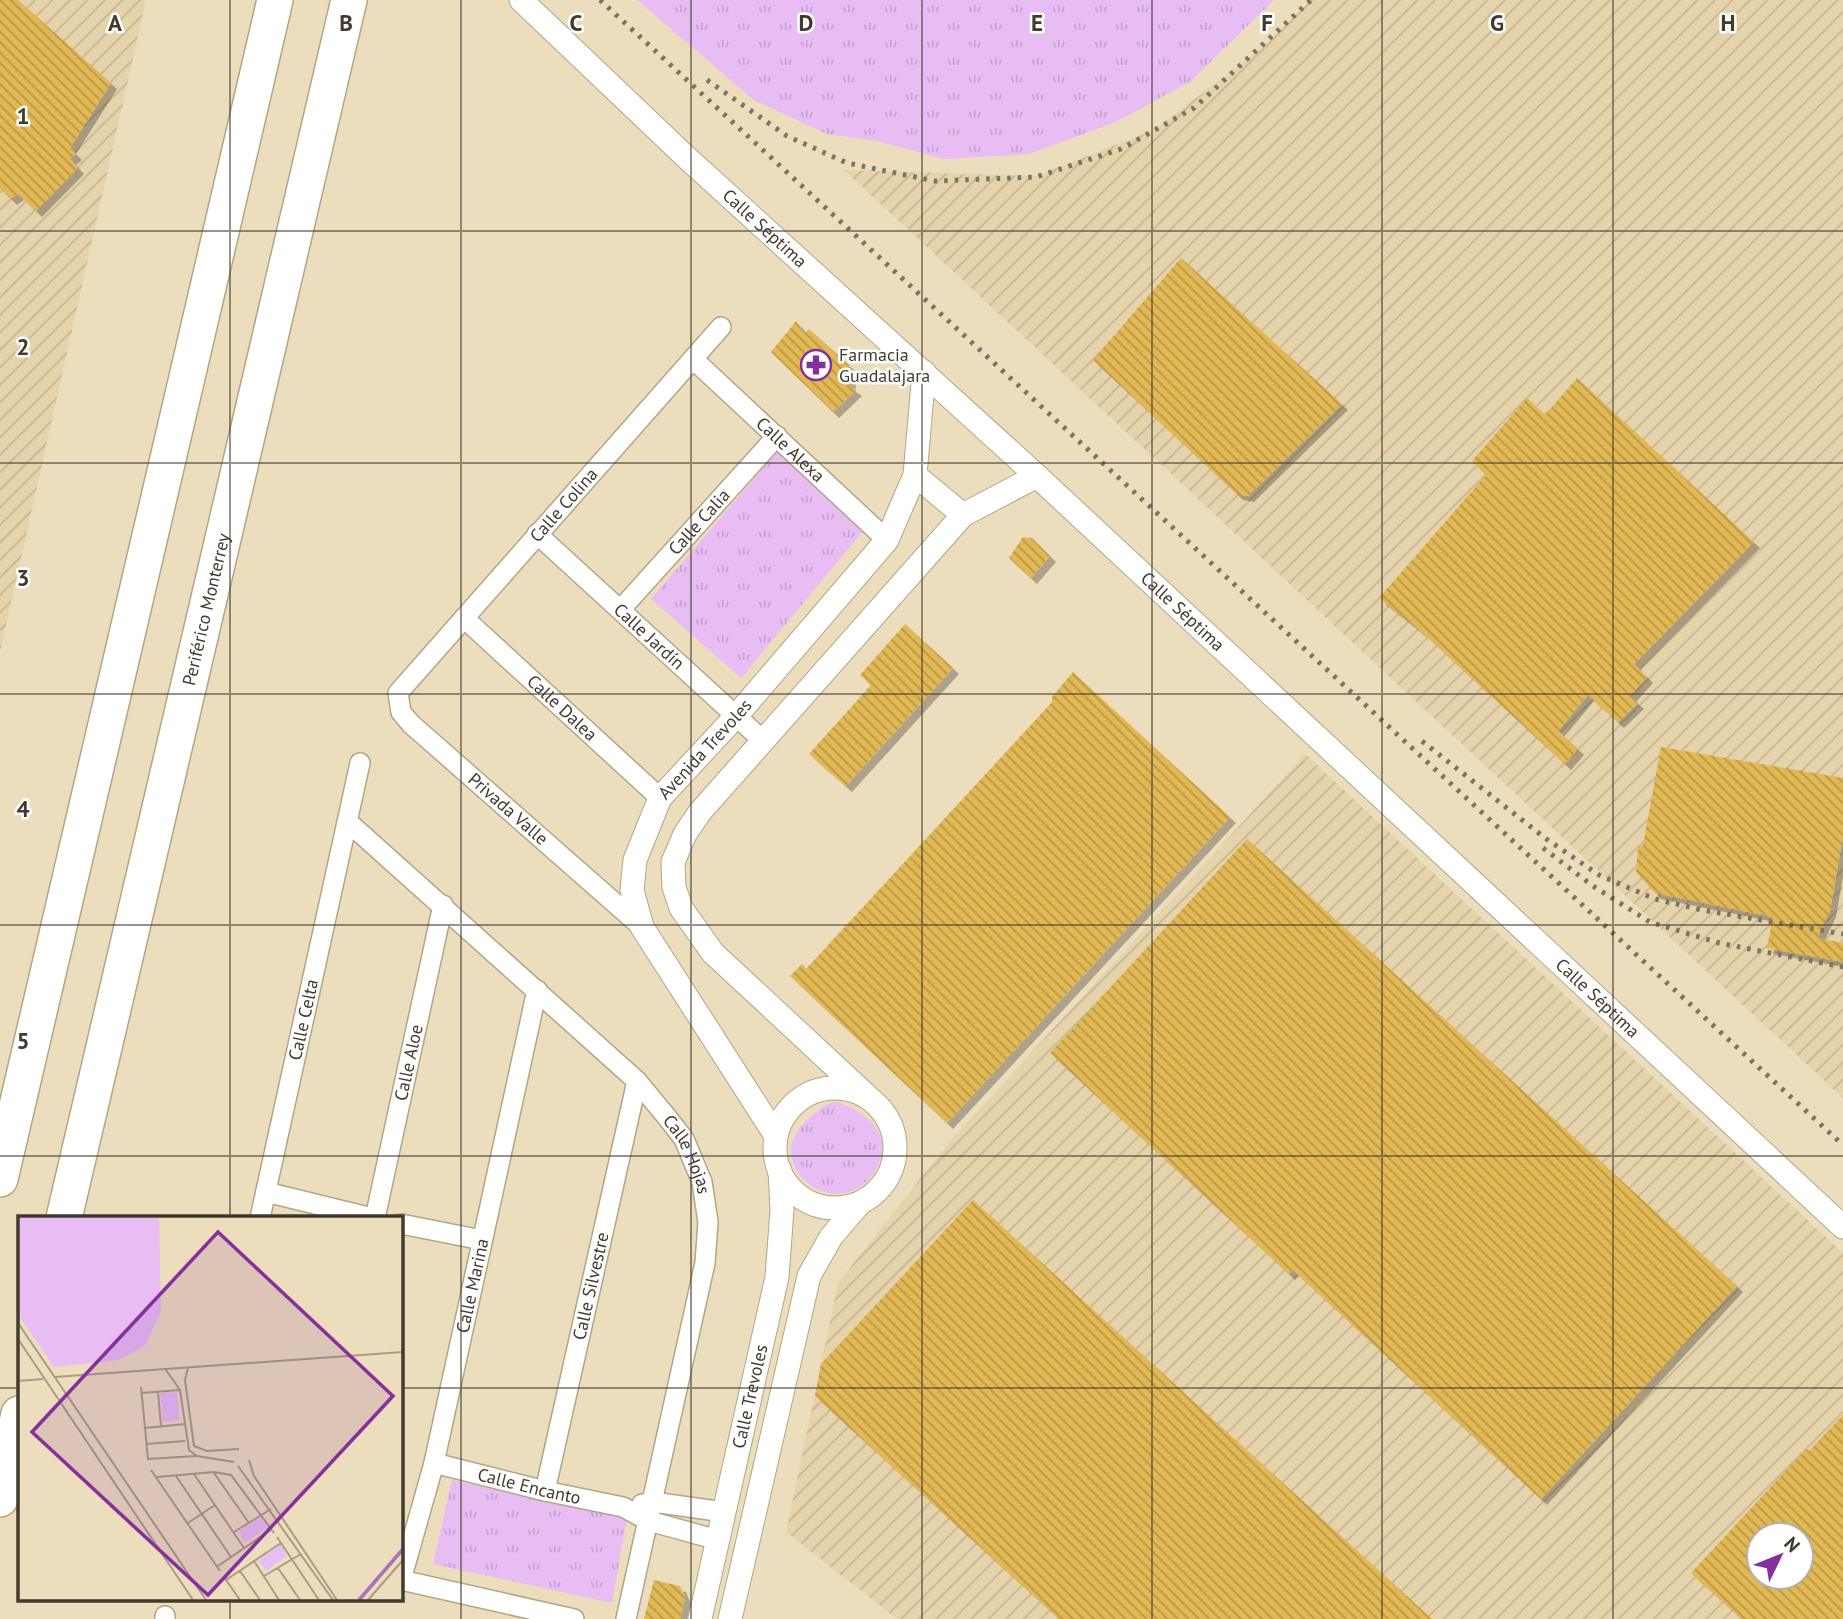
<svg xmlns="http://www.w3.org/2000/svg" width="1843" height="1619" viewBox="0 0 1843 1619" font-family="'PT Sans',sans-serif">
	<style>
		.industrial { fill: url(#industrial-furrows); fill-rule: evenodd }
		.grass { fill: url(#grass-tufts) }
		.building { fill: url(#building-back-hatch); fill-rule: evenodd; filter: url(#shadow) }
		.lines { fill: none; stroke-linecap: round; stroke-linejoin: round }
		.minor-casing { stroke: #b3a586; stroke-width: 22 }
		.tertiary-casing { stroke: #b3a586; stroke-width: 25 }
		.motorway-casing { stroke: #b3a586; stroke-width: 38 }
		.minor { stroke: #fff; stroke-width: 19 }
		.tertiary { stroke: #fff; stroke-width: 23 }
		.motorway { stroke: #fff; stroke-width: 35 }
		.rail { stroke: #7c7360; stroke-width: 5; stroke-dasharray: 3.5 7; stroke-linecap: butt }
		.grid { fill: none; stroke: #413b2e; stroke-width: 2; stroke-opacity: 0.55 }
		.labels { text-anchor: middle; stroke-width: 5; stroke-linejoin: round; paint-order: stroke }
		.street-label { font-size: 18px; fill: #413b2e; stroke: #fff }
		.poi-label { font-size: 18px; fill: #413b2e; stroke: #fff; text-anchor: start }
		.inset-river { fill: none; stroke: #ab70bc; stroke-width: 3.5 }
		.inset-road { fill: none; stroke: #a89d84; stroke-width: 2 }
		.view { fill: #862f9d; fill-opacity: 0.15; stroke: #862f9d; stroke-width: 3.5 }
		.inset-edge { fill: none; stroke: #413b2e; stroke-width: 3.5 }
		.grid-label { font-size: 23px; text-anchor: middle; font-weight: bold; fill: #413b2e; stroke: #fff; stroke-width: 5; stroke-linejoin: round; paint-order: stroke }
	</style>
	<defs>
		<pattern id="industrial-furrows" width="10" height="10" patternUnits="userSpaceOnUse" patternTransform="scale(1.75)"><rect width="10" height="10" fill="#e5d3ab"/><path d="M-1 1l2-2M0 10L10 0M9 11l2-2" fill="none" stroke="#c6b693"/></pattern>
		<pattern id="grass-tufts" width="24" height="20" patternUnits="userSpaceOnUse" patternTransform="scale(1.75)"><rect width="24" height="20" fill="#e7bdf4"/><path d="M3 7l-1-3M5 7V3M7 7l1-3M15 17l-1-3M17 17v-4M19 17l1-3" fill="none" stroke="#c7a3d2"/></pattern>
		<pattern id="building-back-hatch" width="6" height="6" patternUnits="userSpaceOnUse" patternTransform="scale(1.75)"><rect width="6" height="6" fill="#e1b853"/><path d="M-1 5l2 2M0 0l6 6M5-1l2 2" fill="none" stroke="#b89745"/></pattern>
		<filter id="shadow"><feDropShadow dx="6" dy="6" stdDeviation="0" flood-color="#0004"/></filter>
	</defs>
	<rect width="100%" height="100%" fill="#ecdebd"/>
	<g class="industrial">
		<path d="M 0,0 L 146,0 L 0,652 Z"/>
		<path d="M 1311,0 L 1843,0 L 1843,1098 L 844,170 L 1036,176 L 1154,130 L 1265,45 Z"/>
		<path d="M 1305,754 L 1843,1253 L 1843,1619 L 897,1619 L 786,1532 L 838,1283 L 951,1140 ZM 1759,1535 L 1801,1535 L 1801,1577 L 1759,1577 Z"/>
	</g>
	<g class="grass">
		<path d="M 637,0 L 1274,0 L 1191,81 L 1116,122 L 1029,154 L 944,159 L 877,141 L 827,134 L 754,100 Z"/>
		<path d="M 777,452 L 863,531 L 741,678 L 651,599 Z"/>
		<path d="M 835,1102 C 866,1110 897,1136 875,1171 C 838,1229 756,1164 808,1119 C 817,1111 823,1105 835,1102 Z"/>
		<path d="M 452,1480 L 627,1518 L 612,1603 L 433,1564 Z"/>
	</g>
	<g class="building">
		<path d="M 0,0 L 18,0 L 111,83 L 70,148 L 76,154 L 70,159 L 78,168 L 36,211 L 18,194 L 11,199 L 0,188 Z"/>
		<path d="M 1181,258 L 1342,404 L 1248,496 L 1237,494 L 1093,360 Z"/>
		<path d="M 796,321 L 805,333 L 809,329 L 849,365 L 850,386 L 856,390 L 833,412 L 771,352 Z"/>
		<path d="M 1577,378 L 1754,542 L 1634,664 L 1647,677 L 1630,696 L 1638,703 L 1618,722 L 1588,695 L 1558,731 L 1578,749 L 1565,764 L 1423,633 L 1379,598 L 1486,475 L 1472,461 L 1527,398 L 1545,415 Z"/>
		<path d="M 1023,537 L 1032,538 L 1050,556 L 1031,578 L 1009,558 Z"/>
		<path d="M 905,624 L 953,668 L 846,786 L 809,754 L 871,685 L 860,675 Z"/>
		<path d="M 1073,672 L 1230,817 L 947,1123 L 790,976 L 802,964 L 806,969 L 1052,702 L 1052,697 Z"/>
		<path d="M 1661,747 L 1843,778 L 1843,836 L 1830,911 L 1817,938 L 1843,943 L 1843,962 L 1767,948 L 1773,917 L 1655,893 L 1636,872 L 1638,847 L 1643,845 Z"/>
		<path d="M 1247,839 L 1737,1286 L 1541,1499 L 1293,1270 L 1289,1274 L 1050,1053 Z"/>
		<path d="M 973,1200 L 1432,1619 L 1059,1619 L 815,1396 L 821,1364 Z"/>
		<path d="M 1843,1415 L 1843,1619 L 1742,1619 L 1691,1573 L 1806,1449 L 1809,1451 ZM 1759,1535 L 1801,1535 L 1801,1577 L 1759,1577 Z"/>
		<path d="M 654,1580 L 680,1586 L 685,1598 L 680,1619 L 644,1619 Z"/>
	</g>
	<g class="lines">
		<g class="minor-casing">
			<g id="minor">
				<path id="s1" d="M 693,359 L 887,540"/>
				<path id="s2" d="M 537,534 L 761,739"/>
				<path id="s3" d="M 621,609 L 777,436"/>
				<path id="s4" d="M 464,618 L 660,798"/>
				<path id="s5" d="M 348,822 L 637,1081 L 666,1116 L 684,1139 L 702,1182 L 708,1222 L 705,1263 L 626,1619"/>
				<path id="s6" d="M 642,927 L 411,724 L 401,712 L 398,693 L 721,327"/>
				<path d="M 266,1192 L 372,1218"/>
				<path id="s7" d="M 260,1218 L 360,763"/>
				<path id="s8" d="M 375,1218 L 443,905"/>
				<path d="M 401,1224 L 482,1240"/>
				<path id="s9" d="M 434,1463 L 545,1491 L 623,1507 L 649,1521 L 718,1540"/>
				<path id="s10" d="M 545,1491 L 637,1081"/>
				<path d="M 642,1504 L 653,1502 L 724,1512"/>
				<path id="s11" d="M 401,1580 L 434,1463 L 537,990"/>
				<path d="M 401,1580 L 574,1619"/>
				<path d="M 165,1619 L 165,1616"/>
			</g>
		</g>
		<g class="tertiary-casing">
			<g id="tertiary">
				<path id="s12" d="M 521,0 L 686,157 L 1037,476 L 1843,1227"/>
				<path d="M 915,475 L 963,515"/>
				<circle cx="835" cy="1148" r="60"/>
				<path d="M 869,1098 L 713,953 L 681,908 L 674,887 L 673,862 L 685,834 L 700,812 L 963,515 L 1037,476"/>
				<path id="s13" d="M 776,1136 L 642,927 L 632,890 L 635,860 L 660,798 L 737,715 L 887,540 L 915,475 L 924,372"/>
				<path id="s14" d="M 700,1619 L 777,1277 L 782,1210 L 780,1171"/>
				<path d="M 730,1619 L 809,1276 L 831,1237 L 860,1203"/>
			</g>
		</g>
		<g class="motorway-casing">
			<g id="motorway">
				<path d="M 0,1179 L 275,0"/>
				<path id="s15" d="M 64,1218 L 349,0"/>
				<path d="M 0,1499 L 19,1414"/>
			</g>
		</g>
		<use href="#minor" class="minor"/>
		<use href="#tertiary" class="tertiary"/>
		<use href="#motorway" class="motorway"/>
		<g class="rail">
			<path d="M 600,0 L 1843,1145"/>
			<path d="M 707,80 L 787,136 L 847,163 L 935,181 L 1036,177 L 1121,149 L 1194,108 L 1311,0"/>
			<path d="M 1422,741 L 1545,838 L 1599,875 L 1655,899 L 1702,910 L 1843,934"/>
			<path d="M 1543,848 L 1593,886 L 1650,922 L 1719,943 L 1843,967"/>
		</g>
	</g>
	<path class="grid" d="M 230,0 L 230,1218M 461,0 L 461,1619M 691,0 L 691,1619M 922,0 L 922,1619M 1152,0 L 1152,1619M 1382,0 L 1382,1619M 1613,0 L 1613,1619M 0,231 L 1843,231M 0,463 L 1843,463M 0,694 L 1843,694M 0,925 L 1843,925M 0,1156 L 1843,1156M 0,1388 L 19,1388M 401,1388 L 1843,1388M 230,1600 L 230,1619"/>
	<defs>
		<g id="pharmacy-ring" transform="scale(1.575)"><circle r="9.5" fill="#fff" stroke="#862f9d" stroke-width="1.5"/><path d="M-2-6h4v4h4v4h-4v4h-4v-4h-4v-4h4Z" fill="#862f9d"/></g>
	</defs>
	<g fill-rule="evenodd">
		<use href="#pharmacy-ring" x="816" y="365"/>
	</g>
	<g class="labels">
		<g class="street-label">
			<text dy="6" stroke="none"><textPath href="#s12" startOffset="334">Calle Séptima</textPath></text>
			<text dy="6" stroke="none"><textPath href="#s1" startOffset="133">Calle Alexa</textPath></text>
			<text dy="6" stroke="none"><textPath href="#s6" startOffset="593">Calle Colina</textPath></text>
			<text dy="6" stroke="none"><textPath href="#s3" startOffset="117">Calle Calia</textPath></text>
			<text dy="6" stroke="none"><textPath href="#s15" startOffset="625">Periférico Monterrey</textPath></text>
			<text dy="6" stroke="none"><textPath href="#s12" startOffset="901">Calle Séptima</textPath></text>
			<text dy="6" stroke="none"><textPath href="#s2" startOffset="152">Calle Jardín</textPath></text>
			<text dy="6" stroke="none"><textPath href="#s4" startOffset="133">Calle Dalea</textPath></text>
			<text dy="6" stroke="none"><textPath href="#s13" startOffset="450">Avenida Trevoles</textPath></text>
			<text transform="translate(508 809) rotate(41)" y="6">Privada Valle</text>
			<text dy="6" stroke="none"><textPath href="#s12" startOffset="1468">Calle Séptima</textPath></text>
			<text dy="6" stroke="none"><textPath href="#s7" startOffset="203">Calle Celta</textPath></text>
			<text dy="6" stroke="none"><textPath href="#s8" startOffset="159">Calle Aloe</textPath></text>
			<text dy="6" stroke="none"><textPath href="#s5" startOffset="478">Calle Hojas</textPath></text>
			<text dy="6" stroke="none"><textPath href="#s11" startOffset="303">Calle Marina</textPath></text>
			<text dy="6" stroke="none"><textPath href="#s10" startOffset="210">Calle Silvestre</textPath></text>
			<text dy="6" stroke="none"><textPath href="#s14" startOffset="228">Calle Trevoles</textPath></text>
			<text dy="6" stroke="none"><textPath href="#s9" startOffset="98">Calle Encanto</textPath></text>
		</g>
		<g class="poi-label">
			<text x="839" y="361">Farmacia<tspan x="839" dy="21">Guadalajara</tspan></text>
		</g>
	</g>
	<g transform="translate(18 1216)">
		<rect width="385" height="385" fill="#ecdebd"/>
		<path d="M 0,1 L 141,1 L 143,95 L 127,130 L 101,144 L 36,151 L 0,98 ZM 159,176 L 162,204 L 145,206 L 142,177 ZM 242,301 L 250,311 L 227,327 L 220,316 ZM 262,329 L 269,340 L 248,355 L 240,345 Z" fill="#e7bdf4"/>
		<path class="inset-river" d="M 341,384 L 385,333"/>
		<path class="inset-road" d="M 0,107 L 188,384M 0,123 L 175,384M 170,152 L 167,164 L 176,230 L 189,235 L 221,233M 148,154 L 162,174 L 171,234 L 179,240 L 216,246M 37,161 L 385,136M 0,165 L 25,163M 123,171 L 130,243 L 178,240M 140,176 L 143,210M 123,177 L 162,174M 127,212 L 167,208M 128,228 L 167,225M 231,244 L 236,260 L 319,384M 220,250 L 315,384M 133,254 L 202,355M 196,257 L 231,307M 176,258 L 226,332M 158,260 L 213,341M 139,261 L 196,256 L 213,259 L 256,317M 170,307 L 197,289M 216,316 L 253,293M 259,321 L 301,384M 236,345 L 261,384M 200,350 L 254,313M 260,352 L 282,384M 222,355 L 242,384M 246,360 L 283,338M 206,361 L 222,384M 208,364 L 263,327M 350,384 L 385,344"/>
		<path class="view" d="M 200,16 L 375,180 L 190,379 L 14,216 Z"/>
		<rect width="385" height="385" class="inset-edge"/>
	</g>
	<g class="grid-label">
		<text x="115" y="31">A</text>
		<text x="346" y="31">B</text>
		<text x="576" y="31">C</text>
		<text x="806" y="31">D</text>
		<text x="1037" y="31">E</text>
		<text x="1267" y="31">F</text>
		<text x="1497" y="31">G</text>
		<text x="1728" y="31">H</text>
		<text x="23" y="124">1</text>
		<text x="23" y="355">2</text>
		<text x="23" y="586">3</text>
		<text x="23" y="817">4</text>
		<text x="23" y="1049">5</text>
	</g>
	<g transform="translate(1780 1556) rotate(47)"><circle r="33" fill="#ffffff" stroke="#b3b1ab" stroke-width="2"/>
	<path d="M0-5L12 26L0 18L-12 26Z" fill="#862f9d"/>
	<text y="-10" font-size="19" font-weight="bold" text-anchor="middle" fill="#413b2e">N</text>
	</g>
</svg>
